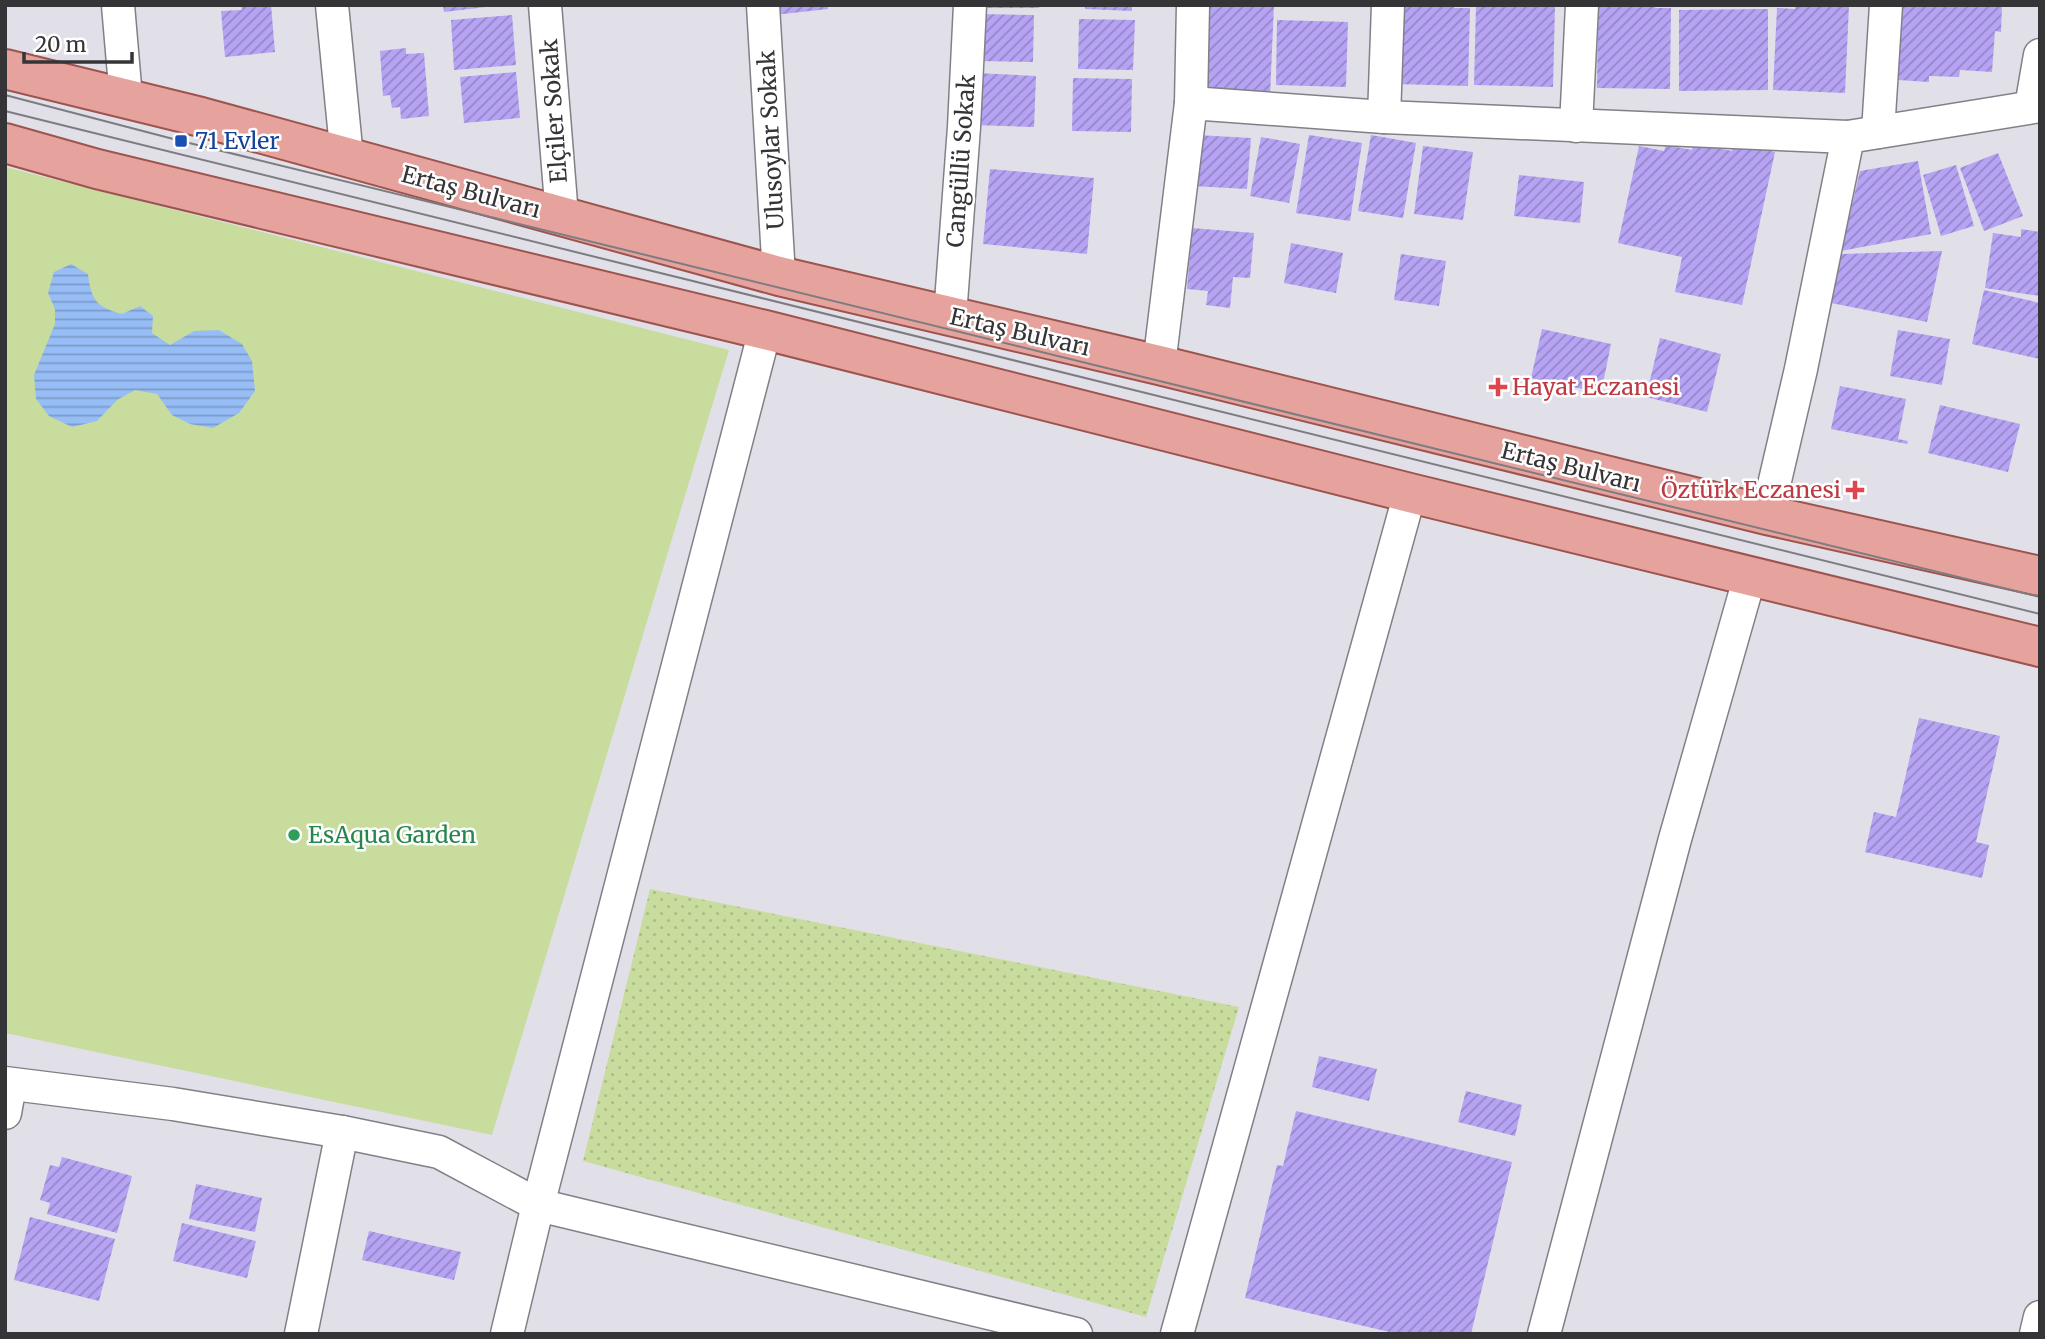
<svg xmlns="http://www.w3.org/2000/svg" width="2045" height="1339" viewBox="0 0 2045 1339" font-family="Merriweather,serif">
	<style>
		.grass { fill: url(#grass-dots) }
		.pitch { fill: #c8dc9e }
		.water { fill: url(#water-rules) }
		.building { fill: url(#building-hatch) }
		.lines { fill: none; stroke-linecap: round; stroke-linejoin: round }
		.street-casing { stroke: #818087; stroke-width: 35 }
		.primary-casing { stroke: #9d544f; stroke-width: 42 }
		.street { stroke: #fff; stroke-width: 32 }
		.primary { stroke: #e6a39d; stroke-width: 38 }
		.tram { stroke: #7d7c81; stroke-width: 2 }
		.transit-dot { fill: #1a4fb4; stroke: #fff; stroke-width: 2.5 }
		.health-dot { fill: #e0444e; stroke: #fff; stroke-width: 2.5 }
		.leisure-dot { fill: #2e9e5b; stroke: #fff; stroke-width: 2.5 }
		.labels { text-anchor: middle; stroke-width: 5; stroke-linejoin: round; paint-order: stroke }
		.street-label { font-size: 23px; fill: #353538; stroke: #fff }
		.transit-label { font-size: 23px; fill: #164399; stroke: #fff; text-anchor: start }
		.health-label { font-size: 23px; fill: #be3a42; stroke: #fff; text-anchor: start }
		.leisure-label { font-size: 23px; fill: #27864d; stroke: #fff; text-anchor: start }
	</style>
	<defs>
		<pattern id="grass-dots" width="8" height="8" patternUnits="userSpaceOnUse" patternTransform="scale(1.75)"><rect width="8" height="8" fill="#c8dc9e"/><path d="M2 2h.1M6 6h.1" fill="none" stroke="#acbd89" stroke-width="1.8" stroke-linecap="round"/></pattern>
		<pattern id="water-rules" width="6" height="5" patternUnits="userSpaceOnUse" patternTransform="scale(1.75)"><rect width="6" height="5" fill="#97bdf6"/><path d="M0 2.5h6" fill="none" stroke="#7c9ac8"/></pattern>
		<pattern id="building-hatch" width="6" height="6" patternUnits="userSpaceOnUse" patternTransform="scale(1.75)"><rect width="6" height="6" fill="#b6a3f4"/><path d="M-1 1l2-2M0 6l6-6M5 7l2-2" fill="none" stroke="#9586c7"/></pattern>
	</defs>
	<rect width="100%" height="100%" fill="#e1e0e8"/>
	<path class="grass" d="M 650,889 L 1239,1007 L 1146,1317 L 583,1161 Z"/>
	<path class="pitch" d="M 5,167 L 729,350 L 492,1135 L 5,1033 Z"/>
	<path class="water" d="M 71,264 L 88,274 C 91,301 97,307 122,314 L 140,306 L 153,316 L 152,333 L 170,345 L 194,331 L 219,330 L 242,344 L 252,361 L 255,391 L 239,413 L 213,428 L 190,424 L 172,415 L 157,394 L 135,390 L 117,400 L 97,421 L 72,427 L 49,416 L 36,399 L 34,375 L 55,324 L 55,309 L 48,293 L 54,272 Z"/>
	<g class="building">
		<path d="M 241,5 L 271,5 L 275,52 L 225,57 L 221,11 L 242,10 Z"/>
		<path d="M 443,5 L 486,5 L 486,7 L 444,12 Z"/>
		<path d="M 773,5 L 828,5 L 828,9 L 774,15 Z"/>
		<rect x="981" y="5" width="58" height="3"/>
		<path d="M 1085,5 L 1132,5 L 1132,11 L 1085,9 Z"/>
		<path d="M 1200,5 L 1274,5 L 1270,96 L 1196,93 Z"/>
		<path d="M 1398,5 L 1454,5 L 1454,8 L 1470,8 L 1468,86 L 1396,84 Z"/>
		<path d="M 1476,5 L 1555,5 L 1553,87 L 1474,85 Z"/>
		<path d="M 1598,5 L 1655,5 L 1655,8 L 1671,8 L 1670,89 L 1597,88 Z"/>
		<path d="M 1795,5 L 1849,5 L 1845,93 L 1773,90 L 1777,8 L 1795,9 Z"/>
		<path d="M 1902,5 L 2002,5 L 2001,32 L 1995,31 L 1992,72 L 1960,70 L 1959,77 L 1929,76 L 1929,82 L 1898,80 Z"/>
		<path d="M 1768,9 L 1768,90 L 1679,91 L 1679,10 Z"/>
		<path d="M 980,14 L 1034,15 L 1033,62 L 979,61 Z"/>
		<path d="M 512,15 L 516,65 L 454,70 L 451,20 Z"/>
		<path d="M 1079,19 L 1135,20 L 1133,70 L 1078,69 Z"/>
		<path d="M 1277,20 L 1348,22 L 1346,87 L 1276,85 Z"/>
		<path d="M 406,48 L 406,54 L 424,53 L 429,116 L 401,119 L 400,107 L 392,108 L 390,95 L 383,96 L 380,51 Z"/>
		<path d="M 516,72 L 520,118 L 464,123 L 460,77 Z"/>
		<path d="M 976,73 L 1036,76 L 1034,127 L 974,125 Z"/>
		<path d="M 1073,78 L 1132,79 L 1131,132 L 1072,131 Z"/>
		<path d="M 1197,135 L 1251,138 L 1247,189 L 1193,186 Z"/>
		<path d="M 1309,135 L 1362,143 L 1350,221 L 1296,213 Z"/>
		<path d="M 1371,135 L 1416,143 L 1403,218 L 1358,211 Z"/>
		<path d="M 1261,137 L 1300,144 L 1289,203 L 1250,196 Z"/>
		<path d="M 1693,143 L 1732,151 L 1733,143 L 1775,152 L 1742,305 L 1675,292 L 1682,257 L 1618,243 L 1639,146 L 1664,151 L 1666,145 L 1692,150 Z"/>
		<path d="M 1423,146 L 1473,152 L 1463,220 L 1414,214 Z"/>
		<path d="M 1998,153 L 2023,216 L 1984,231 L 1960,168 Z"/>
		<path d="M 1918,161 L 1931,234 L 1841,251 L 1860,171 Z"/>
		<path d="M 1956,165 L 1974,226 L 1941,236 L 1923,175 Z"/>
		<path d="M 990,169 L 1094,178 L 1087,254 L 983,244 Z"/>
		<path d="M 1519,175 L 1584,182 L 1580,223 L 1514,216 Z"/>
		<path d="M 1192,228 L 1254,233 L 1250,278 L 1233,277 L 1230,308 L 1206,305 L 1208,291 L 1187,289 Z"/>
		<path d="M 2021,229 L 2040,232 L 2040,296 L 1985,288 L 1993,233 L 2021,237 Z"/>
		<path d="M 1291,243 L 1343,253 L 1336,293 L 1284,283 Z"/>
		<path d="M 1942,251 L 1927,322 L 1831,303 L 1841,254 Z"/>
		<path d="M 1401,254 L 1446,261 L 1439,306 L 1394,300 Z"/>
		<path d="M 1984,290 L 2040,303 L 2040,359 L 1972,344 Z"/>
		<path d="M 1542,329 L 1611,344 L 1601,393 L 1531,378 Z"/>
		<path d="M 1898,330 L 1950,339 L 1942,385 L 1890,376 Z"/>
		<path d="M 1660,338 L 1721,354 L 1707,412 L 1646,397 Z"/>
		<path d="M 1840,386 L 1906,399 L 1898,439 L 1908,441 L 1907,444 L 1831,429 Z"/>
		<path d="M 1940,405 L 2020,424 L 2008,472 L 1928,453 Z"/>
		<path d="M 1919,718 L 2000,736 L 1976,842 L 1989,845 L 1982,878 L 1865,852 L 1874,812 L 1896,817 Z"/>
		<path d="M 1319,1056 L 1377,1069 L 1369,1101 L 1312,1087 Z"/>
		<path d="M 1466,1091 L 1522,1105 L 1515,1136 L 1458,1122 Z"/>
		<path d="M 1296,1111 L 1512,1162 L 1471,1334 L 1398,1334 L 1245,1298 L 1277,1165 L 1283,1166 Z"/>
		<path d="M 62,1157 L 132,1176 L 117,1233 L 47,1214 L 50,1203 L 40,1200 L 50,1165 L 59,1167 Z"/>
		<path d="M 196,1184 L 262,1198 L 255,1232 L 189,1219 Z"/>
		<path d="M 30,1217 L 115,1239 L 99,1301 L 14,1280 Z"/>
		<path d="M 182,1223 L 256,1241 L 247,1278 L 173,1261 Z"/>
		<path d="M 369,1231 L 461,1252 L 454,1280 L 362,1260 Z"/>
	</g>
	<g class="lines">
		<g class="street-casing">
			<g id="street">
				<path d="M 118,5 L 126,98"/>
				<path d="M 332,5 L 347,158"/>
				<path d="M 545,5 L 562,216"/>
				<path d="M 763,5 L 779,276"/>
				<path d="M 1191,103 L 1193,5"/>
				<path d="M 2031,107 L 2040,55"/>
				<path d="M 1384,117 L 1388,5"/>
				<path d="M 1576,126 L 1582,5"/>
				<path d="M 1878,132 L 1886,5"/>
				<path d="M 950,316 L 964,127 L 970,5"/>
				<path d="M 1159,365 L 1191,103 L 1384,117 L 1848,137"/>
				<path d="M 1767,515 L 1801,369 L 1848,137 L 2040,106"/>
				<path d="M 5,1083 L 173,1104 L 342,1132 L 439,1152 L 538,1205 L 1076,1334"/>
				<path d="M 5,1113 L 10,1085"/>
				<path d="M 301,1334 L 342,1132"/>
				<path d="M 507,1334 L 538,1205 L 765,330"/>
				<path d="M 1177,1334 L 1410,493"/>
				<path d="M 1544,1334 L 1675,839 L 1750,576"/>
				<path d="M 2036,1334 L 2040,1317"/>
			</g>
		</g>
		<g class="primary-casing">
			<g id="primary">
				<path d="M 5,69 L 201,117 L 779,276 L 1159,365 L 1767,515 L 2040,576"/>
				<path d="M 5,143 L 97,169 L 765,330 L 1410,493 L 2040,647"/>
			</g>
		</g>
		<use href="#street" class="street"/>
		<use href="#primary" class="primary"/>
		<g class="tram">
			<path d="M 5,95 L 181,141 L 2040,597"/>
			<path d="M 5,111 L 2040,614"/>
		</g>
	</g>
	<rect class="transit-dot" x="174" y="134" width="14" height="14" rx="3.5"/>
	<g class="health-dot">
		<path d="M1494.5 376.5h7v7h7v7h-7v7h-7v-7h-7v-7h7z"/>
		<path d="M1851.5 479.5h7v7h7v7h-7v7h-7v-7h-7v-7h7z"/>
	</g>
	<circle class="leisure-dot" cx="294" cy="835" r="7"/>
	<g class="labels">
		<g class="street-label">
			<text transform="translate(554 111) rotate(-94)" y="8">Elçiler Sokak</text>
			<text transform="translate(771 140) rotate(-93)" y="8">Ulusoylar Sokak</text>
			<text transform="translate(961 161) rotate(-86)" y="8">Cangüllü Sokak</text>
			<text transform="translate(471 192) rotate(15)" y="8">Ertaş Bulvarı</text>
			<text transform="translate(1020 332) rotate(13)" y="8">Ertaş Bulvarı</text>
			<text transform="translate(1571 467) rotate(14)" y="8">Ertaş Bulvarı</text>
		</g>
		<g class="transit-label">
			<text x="195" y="149">71 Evler</text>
		</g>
		<g class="health-label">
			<text x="1512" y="395">Hayat Eczanesi</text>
			<text x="1841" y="498" text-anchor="end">Öztürk Eczanesi</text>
		</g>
		<g class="leisure-label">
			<text x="308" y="843">EsAqua Garden</text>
		</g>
	</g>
	<rect width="2045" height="1339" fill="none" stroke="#353538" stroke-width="14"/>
	<path d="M24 52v10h108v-10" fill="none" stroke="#353538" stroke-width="3.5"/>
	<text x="35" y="52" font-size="21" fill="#353538" stroke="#ffffff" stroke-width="5" paint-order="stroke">20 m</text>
</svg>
